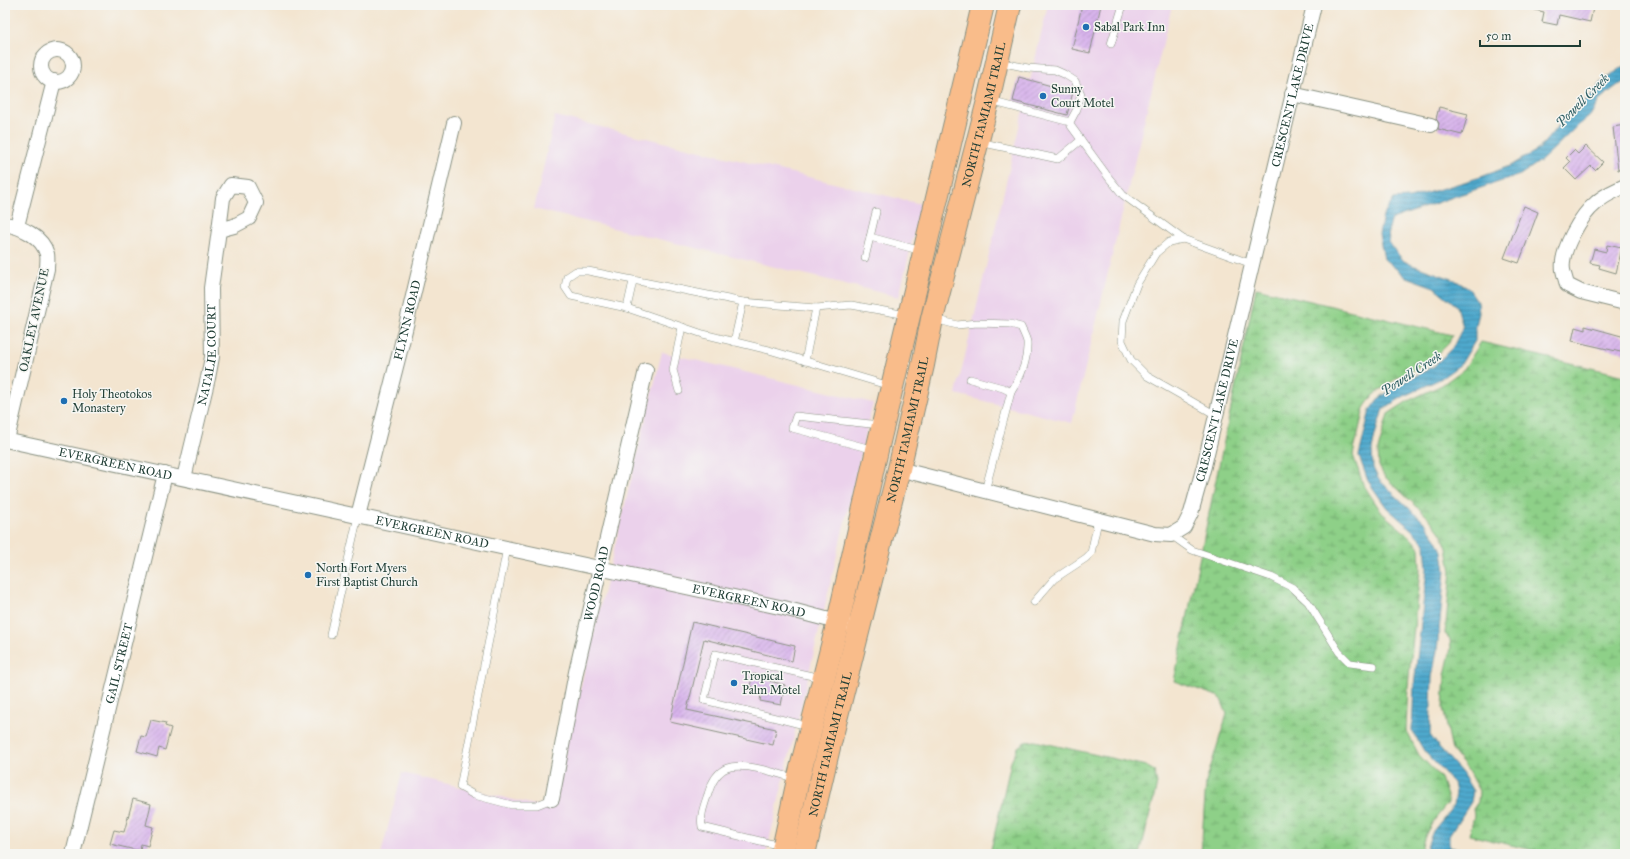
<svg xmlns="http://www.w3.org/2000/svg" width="1630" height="859" viewBox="0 0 1630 859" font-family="'IM FELL Great Primer',serif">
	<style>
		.built { fill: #ebd1eb }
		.wetland { fill: url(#wetland-marsh); stroke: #56865e }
		.water { fill: url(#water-rules); stroke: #377380 }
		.building { fill: url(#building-hatch) }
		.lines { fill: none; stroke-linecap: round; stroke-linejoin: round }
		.service-casing { stroke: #899182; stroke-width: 8 }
		.minor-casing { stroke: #899182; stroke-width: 16 }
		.primary-casing { stroke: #899182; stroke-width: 24 }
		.service { stroke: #fff; stroke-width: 7 }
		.minor { stroke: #fff; stroke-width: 14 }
		.primary { stroke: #f9bc8a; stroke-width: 22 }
		.poi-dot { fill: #1f6fb2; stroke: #f6f6f2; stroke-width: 1.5 }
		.labels { text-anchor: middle; stroke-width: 3; stroke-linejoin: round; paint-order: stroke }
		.poi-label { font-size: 12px; fill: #1f3d34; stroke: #f6f6f2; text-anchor: start }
		.street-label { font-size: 12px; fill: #1f3d34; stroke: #f6f6f2 }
		.water-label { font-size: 13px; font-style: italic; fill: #2d5d62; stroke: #f6f6f2 }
	</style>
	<defs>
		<pattern id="wetland-marsh" width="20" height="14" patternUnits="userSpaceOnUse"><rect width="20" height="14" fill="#8ed088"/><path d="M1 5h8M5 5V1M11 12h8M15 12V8" fill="none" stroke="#73aa70"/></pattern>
		<pattern id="water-rules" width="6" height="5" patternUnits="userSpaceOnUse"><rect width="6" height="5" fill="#4fa9cd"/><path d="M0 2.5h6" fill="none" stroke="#418ba7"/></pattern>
		<pattern id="building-hatch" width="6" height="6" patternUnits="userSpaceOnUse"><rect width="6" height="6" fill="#d8b3ec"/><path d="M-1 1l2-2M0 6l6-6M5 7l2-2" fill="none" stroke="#af93c0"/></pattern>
	</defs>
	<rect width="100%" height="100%" fill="#f6f6f2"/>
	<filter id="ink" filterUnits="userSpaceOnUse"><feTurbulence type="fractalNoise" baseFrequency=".025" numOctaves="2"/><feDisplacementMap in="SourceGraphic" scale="8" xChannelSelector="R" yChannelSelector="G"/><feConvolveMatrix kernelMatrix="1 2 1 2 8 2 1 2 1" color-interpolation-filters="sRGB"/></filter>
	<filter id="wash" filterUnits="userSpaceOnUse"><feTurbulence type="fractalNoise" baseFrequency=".012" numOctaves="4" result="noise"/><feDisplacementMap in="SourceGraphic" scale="16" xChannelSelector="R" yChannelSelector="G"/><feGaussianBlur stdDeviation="0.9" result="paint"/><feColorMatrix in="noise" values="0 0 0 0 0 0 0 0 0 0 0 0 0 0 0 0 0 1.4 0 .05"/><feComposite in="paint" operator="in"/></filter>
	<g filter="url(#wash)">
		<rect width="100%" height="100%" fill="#f3e5d0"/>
		<g class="built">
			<path d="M 1048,5 L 1172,5 L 1072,423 L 956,394 Z"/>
			<path d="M 555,116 L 921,204 L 899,297 L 534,209 Z"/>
			<path d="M 662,352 L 873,403 L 766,854 L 381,854 L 402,773 L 551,809 Z"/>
		</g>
		<g class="wetland">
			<path d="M 1256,288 L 1452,335 L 1449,343 L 1430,362 L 1397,378 L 1373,395 L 1364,408 L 1353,455 L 1363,484 L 1382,513 L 1408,535 L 1419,547 L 1420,569 L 1408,686 L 1406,730 L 1419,755 L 1441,778 L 1448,799 L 1448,803 C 1435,819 1422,833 1421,854 L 1201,854 L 1206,782 L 1227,714 L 1220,697 L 1174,681 Z"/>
			<path d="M 1481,342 L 1625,376 L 1625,854 L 1549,854 L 1469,835 L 1474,816 L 1473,809 L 1478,802 L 1479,791 L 1467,769 L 1452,750 L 1443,708 L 1445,675 L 1451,648 L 1450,639 L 1445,634 L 1451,571 L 1447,548 L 1442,535 L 1429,518 L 1384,476 L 1379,466 L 1378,450 L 1388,414 L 1408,401 L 1442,385 L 1464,369 Z"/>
			<path d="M 1035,741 L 1146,766 L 1154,771 L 1157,783 L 1155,793 L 1140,854 L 990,854 L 1011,762 L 1018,747 L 1025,742 Z"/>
		</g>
		<path class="water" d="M 1625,65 L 1625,83 L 1618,85 L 1601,98 L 1590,116 L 1574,129 L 1542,160 L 1520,175 L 1456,196 L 1392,219 L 1388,231 L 1389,242 L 1395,251 L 1404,261 L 1412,265 L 1455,280 L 1469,289 L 1478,302 L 1479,313 L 1475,329 L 1475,341 L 1461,364 L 1440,379 L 1406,395 L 1383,409 L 1375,435 L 1372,450 L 1373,468 L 1379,480 L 1425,523 L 1437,540 L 1442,551 L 1445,571 L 1437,651 L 1432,677 L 1430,735 L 1439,747 L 1462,773 L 1473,791 L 1471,802 L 1449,836 L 1449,847 L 1481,854 L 1426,854 L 1427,846 L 1433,831 L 1454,805 L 1456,793 L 1454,783 L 1424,751 L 1412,730 L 1414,686 L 1427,569 L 1425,544 L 1412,530 L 1387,508 L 1368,481 L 1359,456 L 1370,410 L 1378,399 L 1400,384 L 1433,367 L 1453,347 L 1463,327 L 1457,306 L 1434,287 L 1406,277 L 1384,259 L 1379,234 L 1383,216 L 1394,199 L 1410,198 L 1481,177 L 1512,165 L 1539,149 L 1557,127 L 1580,108 L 1603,81 Z"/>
		<g id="blocks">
			<g class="building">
				<path d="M 1082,5 L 1101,5 L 1090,53 L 1072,49 Z"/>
				<path d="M 1535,5 L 1576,5 L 1593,8 L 1590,22 L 1559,15 L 1557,25 L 1542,22 L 1544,12 L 1535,10 Z"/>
				<path d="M 1019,77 L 1073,92 L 1067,115 L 1013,101 Z"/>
				<path d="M 1439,107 L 1468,114 L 1462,135 L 1438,129 L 1439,123 L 1436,119 Z"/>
				<path d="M 1625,125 L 1625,169 L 1618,170 L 1613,127 Z"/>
				<path d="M 1586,146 L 1603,162 L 1595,170 L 1591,166 L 1576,180 L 1564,168 L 1570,162 L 1566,158 L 1574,150 L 1578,154 Z"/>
				<path d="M 1524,206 L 1538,212 L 1519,263 L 1504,258 Z"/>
				<path d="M 1607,245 L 1622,248 L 1616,273 L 1599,268 L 1600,265 L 1590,263 L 1594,249 L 1606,252 Z"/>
				<path d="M 1585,326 L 1625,337 L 1625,353 L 1572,341 L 1575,327 L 1585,330 Z"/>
				<path d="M 692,622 L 795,646 L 792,661 L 704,639 L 687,710 L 776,729 L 773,745 L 670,722 Z"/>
				<path d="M 753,674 L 767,677 L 766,680 L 785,685 L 781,705 L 760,701 L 762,689 L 750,686 Z"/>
				<path d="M 151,720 L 166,723 L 165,726 L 171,728 L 165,750 L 159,748 L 157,757 L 137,751 L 141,736 L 146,737 Z"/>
				<path d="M 133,799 L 151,804 L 146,825 L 153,827 L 148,846 L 141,844 L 140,851 L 110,844 L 114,830 L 124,832 Z"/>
			</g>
		</g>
	</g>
	<g filter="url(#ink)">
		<use href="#blocks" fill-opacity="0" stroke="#899182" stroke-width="1"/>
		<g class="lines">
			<g class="service-casing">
				<g id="service">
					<path d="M 1111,44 L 1123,5"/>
					<path d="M 999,62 L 1028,68 L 1055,70 L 1064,74 L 1075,81 L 1081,94 L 1077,109 L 1070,122 L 1071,126 L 1109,178 L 1123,195 L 1183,239"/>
					<path d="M 990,101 L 1070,122"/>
					<path d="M 979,142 L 1058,159 L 1081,140"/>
					<path d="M 876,212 L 870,237 L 922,251"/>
					<path d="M 865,258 L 870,237"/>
					<path d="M 627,308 L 633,281"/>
					<path d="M 935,319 L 957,325 L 977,323 L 1010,324 L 1021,327 C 1023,332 1026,337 1027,342 C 1028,360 1021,377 1011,392 L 1003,388 L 970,379"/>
					<path d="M 734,342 L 743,302"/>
					<path d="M 805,361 L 816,308"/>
					<path d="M 890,386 L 769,350 L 703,334 L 627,308 L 571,296 L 565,287 L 567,277 L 576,271 L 588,271 L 743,302 L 816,308 L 851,305 L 907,315"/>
					<path d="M 679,391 L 673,370 L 682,327"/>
					<path d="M 1216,415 L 1147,376 L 1131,360 L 1122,341 L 1123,321 L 1137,284 L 1156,253 L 1169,242 L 1183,239 L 1252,264"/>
					<path d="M 875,450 L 792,428 L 796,416 L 880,425"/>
					<path d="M 985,491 L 1011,392"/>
					<path d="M 1171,535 L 1192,550 L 1271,577 L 1293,588 L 1308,602 L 1339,652 L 1350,663 L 1374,666"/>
					<path d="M 507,548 L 460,787 L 474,795 L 512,805 L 537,805 L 552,799"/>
					<path d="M 1034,602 L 1054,579 L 1086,558 L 1091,553 L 1098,521"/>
					<path d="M 331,635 L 358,516"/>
					<path d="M 808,726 L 704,700 L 715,654 L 821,678"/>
					<path d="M 781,846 L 702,827 C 700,815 704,806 708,794 C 711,784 717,772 727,768 C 744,762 780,774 796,779"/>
				</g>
			</g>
			<g class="minor-casing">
				<g id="minor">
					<circle cx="57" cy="66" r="16"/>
					<path d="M 1292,94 L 1431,125"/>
					<path d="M 231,185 L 248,187 L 256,203 L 249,218 L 234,226 L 219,230 L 223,198 Z"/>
					<path d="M 1625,186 C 1615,191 1604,195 1596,203 C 1581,215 1560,251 1563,270 C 1564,275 1566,280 1567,285 L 1581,292 L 1625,303"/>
					<path d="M 5,224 C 21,227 42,236 47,254 C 48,258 47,265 47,269 L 7,440"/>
					<path d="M 17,226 L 54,81"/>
					<path id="s1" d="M 5,440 L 784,608 L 845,624"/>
					<path id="s2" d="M 899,469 L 1155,534 L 1171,535 L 1184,527 L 1191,513 L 1204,466 L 1314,5"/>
					<path id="s3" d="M 184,478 L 208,378 L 212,357 L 211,288 L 219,230"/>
					<path id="s4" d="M 358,516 L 400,351 L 454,123"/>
					<path id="s5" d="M 552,799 L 576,672 L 646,370"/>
					<path id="s6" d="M 73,854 L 165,474"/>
				</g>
			</g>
			<g class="primary-casing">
				<g id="primary">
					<path d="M 782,854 L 798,780 L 838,622 L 877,450 L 983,5"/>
					<path id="s7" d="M 804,854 L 830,743 L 899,469 L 923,365 L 932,319 L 988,101 L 1010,5"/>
				</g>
			</g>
			<use href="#service" class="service"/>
			<use href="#minor" class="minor"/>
			<use href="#primary" class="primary"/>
		</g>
	</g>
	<g class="poi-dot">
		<circle cx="1086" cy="27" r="4"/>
		<circle cx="1043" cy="96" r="4"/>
		<circle cx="64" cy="401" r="4"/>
		<circle cx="308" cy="575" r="4"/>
		<circle cx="734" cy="683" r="4"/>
	</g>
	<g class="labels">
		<g class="poi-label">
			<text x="1094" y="31">Sabal Park Inn</text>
			<text x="1051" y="93">Sunny<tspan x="1051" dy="14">Court Motel</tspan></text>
			<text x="72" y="398">Holy Theotokos<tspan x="72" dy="14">Monastery</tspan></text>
			<text x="316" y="572">North Fort Myers<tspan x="316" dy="14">First Baptist Church</tspan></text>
			<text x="742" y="680">Tropical<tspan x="742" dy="14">Palm Motel</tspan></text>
		</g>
		<g class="street-label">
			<text dy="4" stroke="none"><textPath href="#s2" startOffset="741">CRESCENT LAKE DRIVE</textPath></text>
			<text dy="4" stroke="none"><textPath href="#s7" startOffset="761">NORTH TAMIAMI TRAIL</textPath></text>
			<text transform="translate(34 320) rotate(-78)" y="4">OAKLEY AVENUE</text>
			<text dy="4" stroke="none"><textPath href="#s4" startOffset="202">FLYNN ROAD</textPath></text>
			<text dy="4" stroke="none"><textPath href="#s3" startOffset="126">NATALIE COURT</textPath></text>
			<text dy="4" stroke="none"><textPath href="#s2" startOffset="417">CRESCENT LAKE DRIVE</textPath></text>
			<text dy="4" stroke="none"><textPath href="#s7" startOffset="437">NORTH TAMIAMI TRAIL</textPath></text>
			<text dy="4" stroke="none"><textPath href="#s1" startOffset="113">EVERGREEN ROAD</textPath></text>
			<text dy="4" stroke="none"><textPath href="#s1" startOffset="437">EVERGREEN ROAD</textPath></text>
			<text dy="4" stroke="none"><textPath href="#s5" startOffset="220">WOOD ROAD</textPath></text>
			<text dy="4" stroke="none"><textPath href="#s1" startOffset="761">EVERGREEN ROAD</textPath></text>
			<text dy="4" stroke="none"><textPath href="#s6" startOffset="196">GAIL STREET</textPath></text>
			<text dy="4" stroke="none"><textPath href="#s7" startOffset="113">NORTH TAMIAMI TRAIL</textPath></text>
		</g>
		<g class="water-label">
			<text transform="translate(1582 100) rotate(-45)" y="5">Powell Creek</text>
			<text transform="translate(1411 373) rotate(-33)" y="5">Powell Creek</text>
		</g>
	</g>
	<rect width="1630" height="859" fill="none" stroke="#f6f6f2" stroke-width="20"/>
	<path d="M1480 40v6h100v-6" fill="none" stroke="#1f3d34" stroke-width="2"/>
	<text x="1486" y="40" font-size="12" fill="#1f3d34" stroke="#f6f6f2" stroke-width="3" paint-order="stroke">50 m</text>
</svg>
